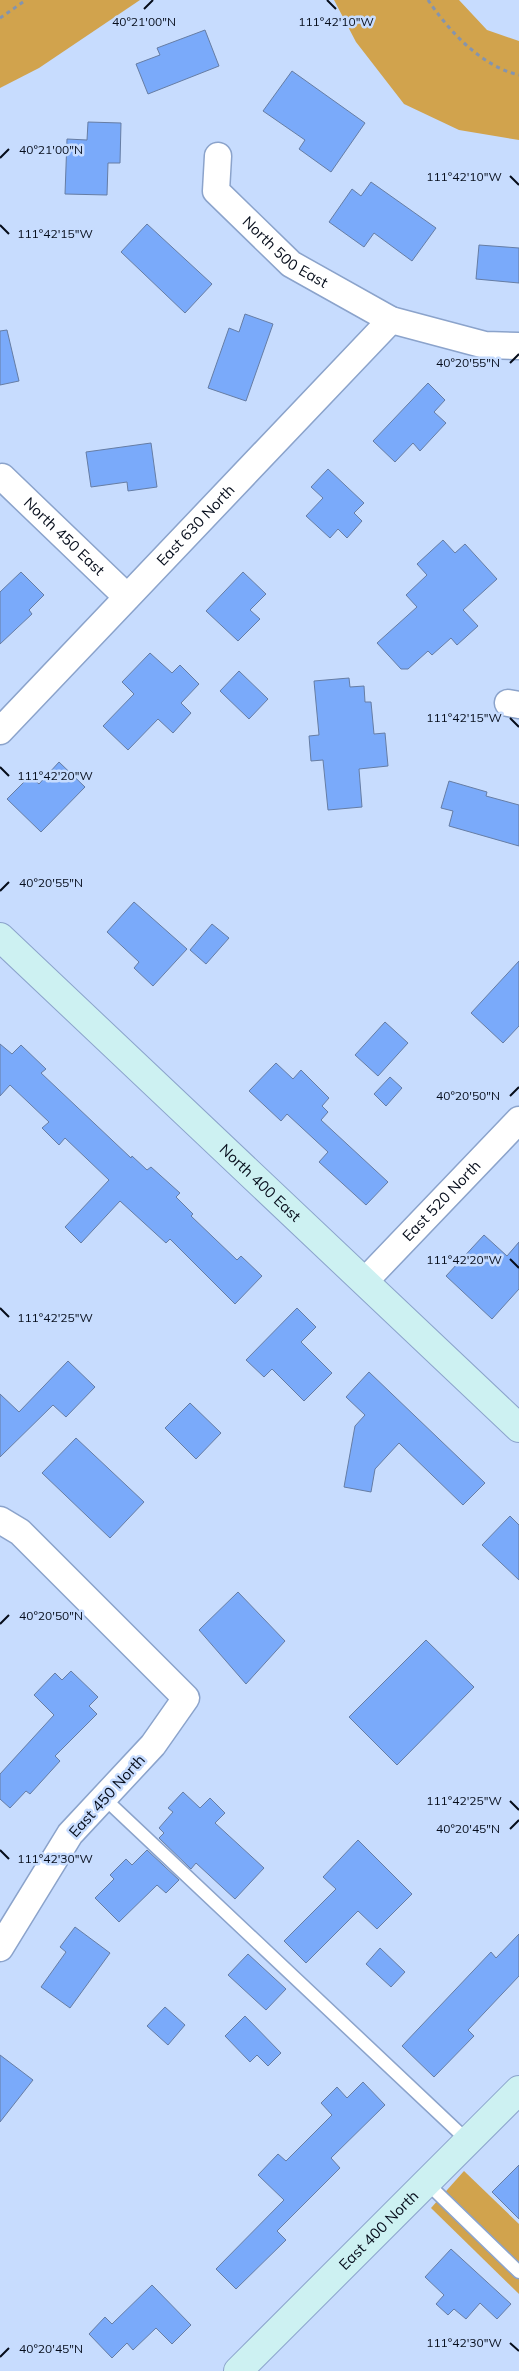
<svg xmlns="http://www.w3.org/2000/svg" width="519" height="2371" viewBox="0 0 519 2371" font-family="Mulish,sans-serif">
	<style>
		.green { fill: #d1a34d }
		.building { fill: #7aaafa; stroke: #667da4 }
		.lines { fill: none; stroke-linecap: round; stroke-linejoin: round }
		.lane-casing { stroke: #8ba3cb; stroke-width: 15 }
		.street-casing { stroke: #8ba3cb; stroke-width: 29 }
		.secondary-casing { stroke: #8ba3cb; stroke-width: 30 }
		.path { stroke: #8494af; stroke-width: 3; stroke-dasharray: 4 4; stroke-linecap: butt }
		.lane { stroke: #fff; stroke-width: 12 }
		.street { stroke: #fff; stroke-width: 26 }
		.secondary { stroke: #cdf1f2; stroke-width: 28 }
		.ticks { fill: none; stroke: #060d1b; stroke-width: 2 }
		.labels { text-anchor: middle; stroke-width: 5; stroke-linejoin: round; paint-order: stroke }
		.street-label { font-size: 15px; fill: #060d1b; stroke: #c7dcfe }
		.ticks-label { font-size: 12px; text-anchor: middle; fill: #060d1b; stroke: #c7dcfe; stroke-width: 5; stroke-linejoin: round; paint-order: stroke }
	</style>
	<rect width="100%" height="100%" fill="#c7dcfe"/>
	<g class="green">
		<path d="M 0,0 L 140,0 L 39,68 L 0,88 Z"/>
		<path d="M 334,0 L 459,0 L 487,30 L 519,41 L 519,140 L 459,130 L 404,104 L 356,42 Z"/>
		<path d="M 464,2171 L 519,2224 L 519,2294 L 431,2208 Z"/>
	</g>
	<g class="building">
		<path d="M 205,30 L 219,66 L 148,94 L 136,64 L 160,55 L 157,48 Z"/>
		<path d="M 292,71 L 365,123 L 331,172 L 299,149 L 305,140 L 263,111 Z"/>
		<path d="M 88,122 L 121,123 L 120,163 L 108,163 L 107,195 L 65,194 L 67,139 L 87,140 Z"/>
		<path d="M 371,182 L 436,228 L 412,261 L 374,233 L 364,247 L 329,222 L 352,189 L 361,196 Z"/>
		<path d="M 147,224 L 212,284 L 185,313 L 121,252 Z"/>
		<path d="M 479,245 L 519,248 L 519,283 L 476,279 Z"/>
		<path d="M 245,314 L 273,324 L 246,401 L 208,388 L 229,328 L 239,332 Z"/>
		<path d="M 7,330 L 19,381 L 0,385 L 0,331 Z"/>
		<path d="M 428,383 L 445,400 L 434,412 L 446,423 L 420,451 L 413,443 L 395,462 L 373,441 Z"/>
		<path d="M 151,443 L 157,487 L 128,491 L 127,482 L 91,487 L 86,452 Z"/>
		<path d="M 328,469 L 364,503 L 354,513 L 362,521 L 347,538 L 338,529 L 330,538 L 306,516 L 323,498 L 311,487 Z"/>
		<path d="M 443,540 L 455,553 L 465,544 L 497,579 L 463,610 L 478,626 L 457,645 L 451,638 L 432,655 L 428,651 L 408,669 L 401,669 L 377,643 L 417,607 L 406,595 L 427,575 L 417,564 Z"/>
		<path d="M 21,572 L 44,595 L 29,610 L 32,614 L 0,644 L 0,592 Z"/>
		<path d="M 243,572 L 266,594 L 250,610 L 260,619 L 238,641 L 206,611 Z"/>
		<path d="M 150,653 L 172,673 L 180,665 L 199,684 L 181,703 L 191,713 L 173,733 L 158,719 L 128,750 L 103,726 L 134,694 L 122,682 Z"/>
		<path d="M 239,671 L 268,699 L 249,719 L 220,691 Z"/>
		<path d="M 349,678 L 350,687 L 364,686 L 365,702 L 371,702 L 374,734 L 385,733 L 388,766 L 359,769 L 362,807 L 328,810 L 323,760 L 311,761 L 309,736 L 319,735 L 314,681 Z"/>
		<path d="M 59,762 L 85,787 L 41,832 L 7,799 L 30,776 L 39,784 Z"/>
		<path d="M 449,781 L 487,792 L 486,796 L 519,805 L 519,846 L 449,826 L 453,811 L 441,808 Z"/>
		<path d="M 134,902 L 187,949 L 153,986 L 134,968 L 139,962 L 107,932 Z"/>
		<path d="M 212,924 L 229,938 L 206,964 L 190,950 Z"/>
		<path d="M 519,961 L 519,1026 L 503,1043 L 471,1013 Z"/>
		<path d="M 385,1022 L 408,1043 L 378,1076 L 355,1055 Z"/>
		<path d="M 0,1044 L 12,1054 L 21,1045 L 46,1069 L 41,1073 L 131,1158 L 132,1156 L 147,1170 L 151,1167 L 180,1193 L 176,1197 L 193,1214 L 191,1216 L 237,1260 L 241,1256 L 262,1276 L 235,1304 L 170,1239 L 166,1243 L 120,1201 L 81,1243 L 65,1227 L 109,1180 L 65,1138 L 59,1145 L 42,1128 L 49,1122 L 10,1085 L 0,1096 Z"/>
		<path d="M 276,1063 L 293,1079 L 301,1070 L 329,1098 L 322,1106 L 328,1112 L 321,1120 L 388,1182 L 366,1205 L 319,1162 L 328,1152 L 287,1114 L 281,1121 L 249,1091 Z"/>
		<path d="M 390,1077 L 402,1088 L 386,1106 L 374,1094 Z"/>
		<path d="M 484,1235 L 507,1256 L 519,1242 L 519,1289 L 492,1319 L 446,1276 Z"/>
		<path d="M 297,1308 L 316,1327 L 301,1342 L 332,1373 L 304,1401 L 272,1369 L 264,1377 L 246,1360 Z"/>
		<path d="M 68,1361 L 95,1387 L 66,1417 L 53,1405 L 0,1457 L 0,1394 L 19,1412 Z"/>
		<path d="M 369,1372 L 485,1483 L 463,1505 L 399,1443 L 375,1469 L 371,1492 L 344,1487 L 355,1426 L 365,1415 L 346,1397 Z"/>
		<path d="M 190,1403 L 221,1433 L 196,1459 L 165,1428 Z"/>
		<path d="M 76,1438 L 144,1502 L 110,1538 L 42,1473 Z"/>
		<path d="M 510,1516 L 519,1525 L 519,1580 L 482,1545 Z"/>
		<path d="M 238,1592 L 285,1641 L 246,1684 L 199,1630 Z"/>
		<path d="M 426,1640 L 474,1687 L 397,1765 L 349,1717 Z"/>
		<path d="M 71,1671 L 98,1697 L 89,1706 L 97,1714 L 55,1756 L 60,1761 L 30,1794 L 26,1791 L 10,1808 L 0,1799 L 0,1774 L 54,1715 L 34,1695 L 55,1673 L 62,1680 Z"/>
		<path d="M 183,1792 L 200,1808 L 210,1798 L 225,1813 L 215,1823 L 264,1868 L 235,1899 L 196,1863 L 191,1869 L 159,1838 L 164,1833 L 159,1828 L 173,1812 L 168,1808 Z"/>
		<path d="M 358,1840 L 412,1894 L 377,1929 L 358,1911 L 306,1963 L 284,1941 L 336,1889 L 323,1877 Z"/>
		<path d="M 147,1850 L 179,1880 L 166,1893 L 157,1885 L 119,1922 L 95,1898 L 114,1879 L 110,1875 L 126,1859 L 132,1865 Z"/>
		<path d="M 75,1927 L 110,1953 L 70,2008 L 41,1987 L 66,1952 L 60,1947 Z"/>
		<path d="M 519,1934 L 519,1976 L 468,2030 L 474,2036 L 434,2077 L 402,2046 L 491,1952 L 496,1958 Z"/>
		<path d="M 380,1948 L 405,1972 L 391,1987 L 366,1964 Z"/>
		<path d="M 248,1954 L 286,1989 L 266,2010 L 228,1975 Z"/>
		<path d="M 165,2007 L 185,2025 L 168,2045 L 147,2026 Z"/>
		<path d="M 245,2016 L 281,2053 L 268,2066 L 257,2055 L 250,2062 L 225,2036 Z"/>
		<path d="M 0,2055 L 33,2080 L 0,2122 Z"/>
		<path d="M 363,2082 L 385,2105 L 331,2158 L 340,2168 L 277,2231 L 286,2240 L 236,2289 L 216,2269 L 284,2200 L 258,2175 L 278,2154 L 286,2161 L 332,2115 L 321,2103 L 337,2087 L 347,2098 Z"/>
		<path d="M 519,2165 L 519,2219 L 492,2192 Z"/>
		<path d="M 451,2249 L 511,2304 L 497,2319 L 480,2303 L 466,2319 L 454,2309 L 448,2315 L 436,2304 L 444,2295 L 425,2277 Z"/>
		<path d="M 152,2285 L 191,2325 L 172,2344 L 156,2328 L 133,2350 L 127,2343 L 112,2358 L 89,2334 L 105,2317 L 112,2324 Z"/>
	</g>
	<g class="lines">
		<g class="lane-casing">
			<g id="lane">
				<path d="M 104,1798 L 468,2141"/>
				<path d="M 427,2183 L 519,2272"/>
			</g>
		</g>
		<g class="street-casing">
			<g id="street">
				<path id="s1" d="M 218,156 L 216,191 L 291,264 L 391,320 L 485,345 L 519,346"/>
				<path id="s2" d="M 2,477 L 127,597"/>
				<path d="M 508,703 L 519,705"/>
				<path id="s3" d="M 0,731 L 391,320"/>
				<path id="s4" d="M 365,1281 L 519,1120"/>
				<path d="M 0,1520 L 20,1532 L 186,1698 L 153,1745 L 70,1834 L 0,1948"/>
			</g>
		</g>
		<g class="secondary-casing">
			<g id="secondary">
				<path id="s5" d="M 0,937 L 519,1428"/>
				<path id="s6" d="M 238,2371 L 519,2090"/>
			</g>
		</g>
		<g class="path">
			<path d="M 428,0 C 449,31 481,66 519,75"/>
			<path d="M 0,18 L 26,0"/>
		</g>
		<use href="#lane" class="lane"/>
		<use href="#street" class="street"/>
		<use href="#secondary" class="secondary"/>
	</g>
	<path class="ticks" d="M 327,0 L 336,9M 144,9 L 153,0M 0,158 L 9,149M 510,176 L 519,185M 0,225 L 9,234M 510,363 L 519,354M 510,718 L 519,727M 0,767 L 9,776M 0,891 L 9,882M 510,1096 L 519,1087M 510,1259 L 519,1268M 0,1308 L 9,1317M 0,1624 L 9,1615M 510,1801 L 519,1810M 510,1829 L 519,1820M 0,1850 L 9,1859M 510,2343 L 519,2351M 0,2357 L 9,2348"/>
	<g class="labels">
		<g class="street-label">
			<text dy="5" stroke="none"><textPath href="#s1" startOffset="128">North 500 East</textPath></text>
			<text dy="5" stroke="none"><textPath href="#s3" startOffset="284">East 630 North</textPath></text>
			<text dy="5" stroke="none"><textPath href="#s2" startOffset="86">North 450 East</textPath></text>
			<text dy="5" stroke="none"><textPath href="#s5" startOffset="358">North 400 East</textPath></text>
			<text dy="5" stroke="none"><textPath href="#s4" startOffset="111">East 520 North</textPath></text>
			<text transform="translate(107 1796) rotate(-48)" y="5">East 450 North</text>
			<text dy="5" stroke="none"><textPath href="#s6" startOffset="199">East 400 North</textPath></text>
		</g>
	</g>
	<g class="ticks-label">
		<text x="336" y="26">111°42'10"W</text>
		<text x="144" y="26">40°21'00"N</text>
		<text x="51" y="154">40°21'00"N</text>
		<text x="464" y="181">111°42'10"W</text>
		<text x="55" y="238">111°42'15"W</text>
		<text x="468" y="367">40°20'55"N</text>
		<text x="464" y="722">111°42'15"W</text>
		<text x="55" y="780">111°42'20"W</text>
		<text x="51" y="887">40°20'55"N</text>
		<text x="468" y="1100">40°20'50"N</text>
		<text x="464" y="1264">111°42'20"W</text>
		<text x="55" y="1322">111°42'25"W</text>
		<text x="51" y="1620">40°20'50"N</text>
		<text x="464" y="1805">111°42'25"W</text>
		<text x="468" y="1833">40°20'45"N</text>
		<text x="55" y="1863">111°42'30"W</text>
		<text x="464" y="2347">111°42'30"W</text>
		<text x="51" y="2353">40°20'45"N</text>
	</g>
</svg>
